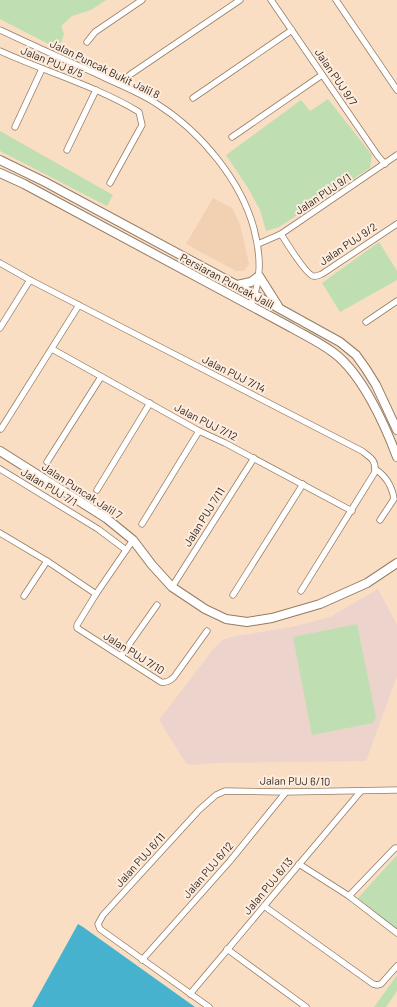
<svg xmlns="http://www.w3.org/2000/svg" width="397" height="1007" viewBox="0 0 397 1007" font-family="Barlow,sans-serif">
	<style>
		.built { fill: #f2d1b2 }
		.education { fill: #ecd3cb }
		.green { fill: #bfdfb3 }
		.water { fill: #47b2cd }
		.lines { fill: none; stroke-linecap: round; stroke-linejoin: round }
		.street-casing { stroke: #957c64; stroke-width: 7 }
		.secondary-casing { stroke: #957c64; stroke-width: 10 }
		.street { stroke: #fff; stroke-width: 5.5 }
		.secondary { stroke: #fff; stroke-width: 8 }
		.labels { text-anchor: middle; stroke-width: 4; stroke-linejoin: round; paint-order: stroke }
		.street-label { font-size: 11px; fill: #32271e; stroke: #feedde }
	</style>
	<rect width="100%" height="100%" fill="#f9dec4"/>
	<path class="built" d="M 213,198 L 232,208 L 240,224 L 249,264 L 244,271 L 236,271 L 186,244 Z"/>
	<path class="education" d="M 378,589 L 397,625 L 397,676 L 366,761 L 214,763 L 192,765 L 186,763 L 159,720 L 215,647 L 223,640 L 231,637 L 292,627 L 330,617 Z"/>
	<g class="green">
		<path d="M 0,0 L 106,0 L 91,10 L 72,16 L 61,26 L 64,34 L 61,43 L 52,46 L 0,19 Z"/>
		<path d="M 328,99 L 372,155 L 370,168 L 279,227 L 266,231 L 260,210 L 248,188 L 226,155 L 301,100 L 310,111 Z"/>
		<path d="M 0,131 L 113,195 L 107,206 L 0,151 Z"/>
		<path d="M 379,242 L 397,271 L 397,280 L 340,312 L 322,283 Z"/>
		<path d="M 357,624 L 376,717 L 373,723 L 312,735 L 293,637 Z"/>
		<path d="M 397,855 L 397,930 L 358,898 Z"/>
		<path d="M 397,975 L 397,991 L 386,1007 L 374,1007 Z"/>
	</g>
	<path class="water" d="M 78,924 L 83,927 L 195,1007 L 32,1007 Z"/>
	<g class="lines">
		<g class="street-casing">
			<g id="street">
				<path d="M 271,0 L 378,156 L 385,164"/>
				<path d="M 336,0 L 397,90"/>
				<path d="M 0,30 C 32,45 65,60 97,74 C 117,84 139,92 157,104 C 200,131 241,180 254,229 C 261,256 262,281 250,306"/>
				<path d="M 87,42 L 95,32 L 142,0"/>
				<path d="M 0,51 C 46,72 96,86 139,112 L 142,125 L 110,183"/>
				<path d="M 119,84 L 131,74 L 240,0"/>
				<path d="M 193,98 L 292,30"/>
				<path d="M 15,127 L 42,69"/>
				<path d="M 232,137 L 322,75"/>
				<path d="M 67,150 L 96,90"/>
				<path d="M 281,234 C 286,242 306,274 313,276 C 316,277 319,275 322,274 L 397,224"/>
				<path d="M 258,244 L 281,234 L 397,155"/>
				<path d="M 0,263 L 30,280 L 362,451 C 371,458 376,460 375,472 L 301,591"/>
				<path d="M 366,322 L 397,301"/>
				<path d="M 0,328 L 30,280"/>
				<path d="M 52,349 L 199,431 L 225,443 L 352,511"/>
				<path d="M 1,429 L 79,305"/>
				<path d="M 47,462 L 101,377"/>
				<path d="M 0,469 L 98,529 L 126,550"/>
				<path d="M 375,469 C 386,476 392,486 394,499 L 380,520"/>
				<path d="M 97,490 L 150,403"/>
				<path d="M 142,524 L 199,431"/>
				<path d="M 0,533 L 47,561 L 96,594"/>
				<path d="M 133,540 L 96,594 L 77,625 L 77,628 L 161,682 C 166,683 170,681 174,677 L 207,631"/>
				<path d="M 172,587 L 254,458"/>
				<path d="M 233,595 L 303,484"/>
				<path d="M 24,596 L 47,561"/>
				<path d="M 121,656 L 157,605"/>
				<path d="M 299,864 L 349,896 L 397,933"/>
				<path d="M 349,896 L 395,848 L 397,848"/>
				<path d="M 264,906 L 373,984 L 377,985 L 381,984 L 397,966"/>
				<path d="M 227,949 L 306,1007"/>
				<path d="M 142,960 L 230,861 L 286,792"/>
				<path d="M 190,994 L 361,791"/>
				<path d="M 209,1007 L 100,929 L 98,924 L 103,915 L 199,810 L 216,795 L 225,791 L 286,792 L 397,790"/>
			</g>
		</g>
		<g class="secondary-casing">
			<g id="secondary">
				<path d="M 0,160 L 45,182 L 255,295 L 340,342 L 356,355 L 366,369 L 376,385 L 397,430"/>
				<path d="M 0,173 L 24,184 L 292,328 C 306,336 321,343 334,353 C 362,374 385,425 397,457"/>
				<path d="M 237,285 L 251,282 L 259,276 L 278,306"/>
				<path d="M 0,451 L 106,518 L 133,540 L 152,565 L 172,587 L 205,609 L 226,619 L 247,622 L 272,618 L 320,604 L 367,583 L 397,563"/>
			</g>
		</g>
		<use href="#street" class="street"/>
		<use href="#secondary" class="secondary"/>
	</g>
	<g class="labels">
		<g class="street-label">
			<text transform="translate(52 62) rotate(22)" y="4">Jalan PUJ 8/5</text>
			<text transform="translate(105 69) rotate(26)" y="4">Jalan Puncak Bukit Jalil 8</text>
			<text transform="translate(336 77) rotate(56)" y="4">Jalan PUJ 9/7</text>
			<text transform="translate(323 194) rotate(-34)" y="4">Jalan PUJ 9/1</text>
			<text transform="translate(348 244) rotate(-34)" y="4">Jalan PUJ 9/2</text>
			<text transform="translate(227 281) rotate(28)" y="4">Persiaran Puncak Jalil</text>
			<text transform="translate(234 374) rotate(27)" y="4">Jalan PUJ 7/14</text>
			<text transform="translate(206 422) rotate(27)" y="4">Jalan PUJ 7/12</text>
			<text transform="translate(49 487) rotate(31)" y="4">Jalan PUJ 7/1</text>
			<text transform="translate(82 491) rotate(33)" y="4">Jalan Puncak Jalil 7</text>
			<text transform="translate(204 517) rotate(-58)" y="4">Jalan PUJ 7/11</text>
			<text transform="translate(134 653) rotate(32)" y="4">Jalan PUJ 7/10</text>
			<text transform="translate(295 781) rotate(1)" y="4">Jalan PUJ 6/10</text>
			<text transform="translate(140 860) rotate(-48)" y="4">Jalan PUJ 6/11</text>
			<text transform="translate(208 870) rotate(-49)" y="4">Jalan PUJ 6/12</text>
			<text transform="translate(268 886) rotate(-50)" y="4">Jalan PUJ 6/13</text>
		</g>
	</g>
</svg>
